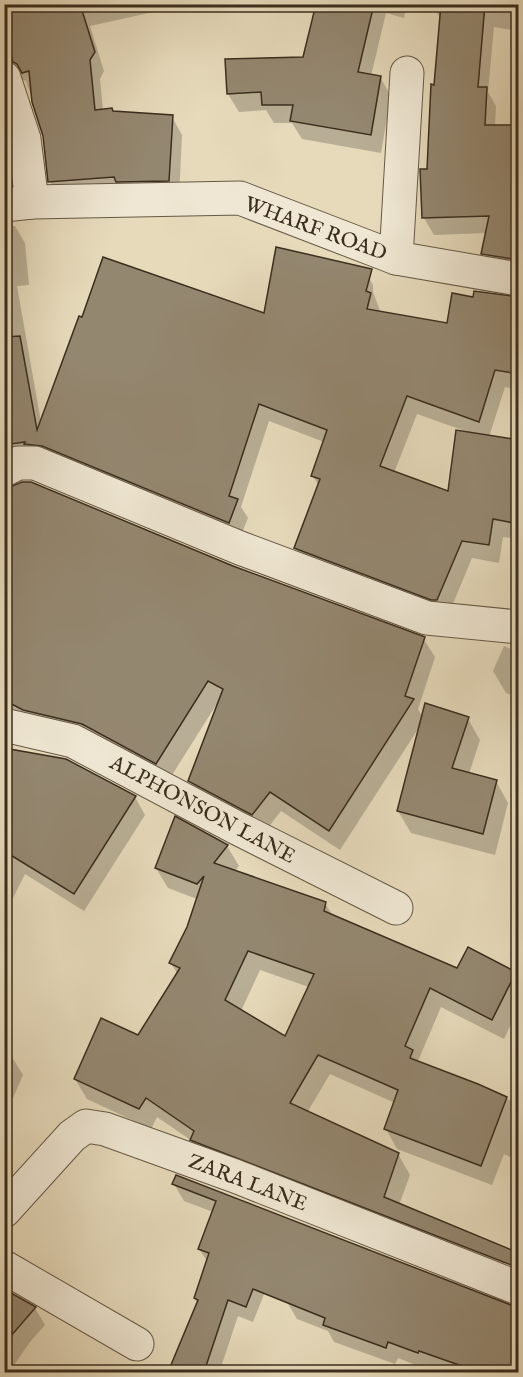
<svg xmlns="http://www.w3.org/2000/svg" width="523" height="1377" viewBox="0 0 523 1377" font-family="'IM FELL English',serif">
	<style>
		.shadow { fill: #0003; fill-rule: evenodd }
		.building { fill: #948770; stroke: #3b2e1e; stroke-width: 1.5; fill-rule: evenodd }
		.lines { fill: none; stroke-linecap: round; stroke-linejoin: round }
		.minor-casing { stroke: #665945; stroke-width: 35 }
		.minor { stroke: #efe7d3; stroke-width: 33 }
		.labels { text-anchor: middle; stroke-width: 6; stroke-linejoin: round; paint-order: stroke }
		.street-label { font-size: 21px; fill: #3b2e1e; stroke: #efe7d3 }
	</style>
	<rect width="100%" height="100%" fill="#e6dabb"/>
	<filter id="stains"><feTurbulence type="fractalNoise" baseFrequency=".00333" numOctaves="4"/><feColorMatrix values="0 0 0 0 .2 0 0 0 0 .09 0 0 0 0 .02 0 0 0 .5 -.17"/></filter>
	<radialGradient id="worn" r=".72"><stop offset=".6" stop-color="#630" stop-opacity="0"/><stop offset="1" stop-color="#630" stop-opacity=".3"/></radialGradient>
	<g class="shadow">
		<path d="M 4,4 L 190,4 L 90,26 L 104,71 L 100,79 L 103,110 L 172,117 L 182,135 L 179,199 L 60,200 L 50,181 L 44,136 L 26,81 L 19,78 L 4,81 Z"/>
		<path d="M 298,4 L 406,4 L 404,18 L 386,13 L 371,76 L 380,77 L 391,96 L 381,153 L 302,139 L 292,123 L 274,123 L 266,110 L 239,112 L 228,94 L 304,59 L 316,9 Z"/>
		<path d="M 436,4 L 518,4 L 518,31 L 494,27 L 488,92 L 496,106 L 493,168 L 518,172 L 518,269 L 493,268 L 483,251 L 487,233 L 434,235 L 424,218 L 441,20 L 436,11 Z"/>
		<path d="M 4,226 L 15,226 L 25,243 L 29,285 L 17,286 L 41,422 L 363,267 L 373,285 L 373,292 L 381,313 L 448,324 L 518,305 L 518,390 L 505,387 L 489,437 L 518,441 L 518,539 L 503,537 L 499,563 L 472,558 L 447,618 L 306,566 L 296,548 L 319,486 L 313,476 L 324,442 L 269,421 L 241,507 L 248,518 L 239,540 L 47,462 L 4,472 ZM 417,414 L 468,432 L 449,493 L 394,473 Z"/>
		<path d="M 4,498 L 233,567 L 423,638 L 435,657 L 418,709 L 423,718 L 468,719 L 480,740 L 469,774 L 496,781 L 508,803 L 495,855 L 411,833 L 398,811 L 420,726 L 340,850 L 281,811 L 264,833 L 201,801 L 190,781 L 218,702 L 167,783 L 4,712 Z"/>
		<path d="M 504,646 L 518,652 L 518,698 L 506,693 L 493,671 Z"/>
		<path d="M 4,747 L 93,774 L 135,797 L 145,815 L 84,911 L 25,874 L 11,902 L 4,899 Z"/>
		<path d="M 227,846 L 239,866 L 234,872 L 325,903 L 333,916 L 458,970 L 468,949 L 515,973 L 518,979 L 518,1010 L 504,1039 L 441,1007 L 418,1061 L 478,1085 L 518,1104 L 518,1161 L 504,1154 L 492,1185 L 397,1149 L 386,1129 L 395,1103 L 330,1074 L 307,1113 L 398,1154 L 410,1175 L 399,1205 L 493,1244 L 505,1264 L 500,1276 L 203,1160 L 192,1141 L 157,1117 L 151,1129 L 87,1099 L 75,1079 L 139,1037 L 178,975 L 171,963 L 188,927 L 197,899 L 168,888 L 156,868 ZM 260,970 L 309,987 L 285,1038 L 241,1011 Z"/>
		<path d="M 518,935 L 518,968 L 510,953 Z"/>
		<path d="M 4,1054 L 12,1057 L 23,1075 L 9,1107 L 4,1105 Z"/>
		<path d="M 174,1184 L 511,1307 L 518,1308 L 518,1372 L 444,1372 L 429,1367 L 428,1370 L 398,1358 L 395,1364 L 334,1342 L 328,1331 L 297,1319 L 287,1302 L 283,1247 L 253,1322 L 238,1316 L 222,1364 L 227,1372 L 170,1372 L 198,1303 L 195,1298 L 208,1263 L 199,1249 L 213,1212 L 184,1201 Z"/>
		<path d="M 4,1291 L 35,1308 L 45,1325 L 30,1342 L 9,1372 L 4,1372 Z"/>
	</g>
	<g class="building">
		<path d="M 4,4 L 80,4 L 95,52 L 90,60 L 95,110 L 112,108 L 113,111 L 173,115 L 169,181 L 116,182 L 114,177 L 48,182 L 43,136 L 32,102 L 29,71 L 22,73 L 17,64 L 13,62 L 4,36 Z"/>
		<path d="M 316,4 L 374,4 L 358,72 L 381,76 L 371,135 L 290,121 L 293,105 L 262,105 L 261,92 L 227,94 L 225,59 L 303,57 Z"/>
		<path d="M 441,4 L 485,4 L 478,87 L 487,87 L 485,125 L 519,125 L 519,260 L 481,254 L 489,216 L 422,218 L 420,169 L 427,169 L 431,84 L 434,85 Z"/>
		<path d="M 276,247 L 372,269 L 366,291 L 371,293 L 367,309 L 447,323 L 452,293 L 473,297 L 474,291 L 519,297 L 519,374 L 495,370 L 479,422 L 407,396 L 380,466 L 448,491 L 456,430 L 519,440 L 519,524 L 493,519 L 489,545 L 462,541 L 437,600 L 431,600 L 294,548 L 320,479 L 311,476 L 327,430 L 259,404 L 229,496 L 238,499 L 229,523 L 42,446 L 24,444 L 25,442 L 4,445 L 4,337 L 20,336 L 37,430 L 79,316 L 82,317 L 103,257 L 264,313 Z"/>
		<path d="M 22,482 L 31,482 L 233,566 L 425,637 L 405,696 L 414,699 L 329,831 L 270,792 L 252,815 L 188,781 L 223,689 L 208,681 L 156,764 L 82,724 L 23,710 L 4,700 L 4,494 L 7,488 Z"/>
		<path d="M 425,703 L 469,717 L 452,768 L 497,780 L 483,834 L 397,811 Z"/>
		<path d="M 4,748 L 66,759 L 136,796 L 74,894 L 4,851 Z"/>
		<path d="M 175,816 L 228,845 L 214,863 L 326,902 L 324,911 L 457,968 L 468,947 L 516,972 L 492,1020 L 430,988 L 405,1046 L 413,1050 L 410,1058 L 478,1084 L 507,1097 L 481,1166 L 384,1129 L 398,1090 L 318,1055 L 290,1103 L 399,1153 L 384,1197 L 519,1253 L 519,1268 L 190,1140 L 194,1131 L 146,1098 L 139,1109 L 74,1079 L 101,1018 L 138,1035 L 180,968 L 169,963 L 187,927 L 204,876 L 197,884 L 155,868 ZM 248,951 L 314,974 L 285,1036 L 225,1000 Z"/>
		<path d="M 176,1175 L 511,1305 L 519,1306 L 519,1372 L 479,1372 L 419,1351 L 418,1353 L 388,1342 L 386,1348 L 323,1325 L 325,1318 L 253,1289 L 246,1307 L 228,1300 L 204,1372 L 168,1372 L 198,1300 L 194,1298 L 209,1253 L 198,1249 L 216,1201 L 172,1184 Z"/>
		<path d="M 4,1289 L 36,1307 L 4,1344 Z"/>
	</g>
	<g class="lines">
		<g class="minor-casing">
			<g id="minor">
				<path d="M 4,78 L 24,139 L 32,202"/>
				<path d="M 4,205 L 32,202 L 240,198 L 396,258 L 518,279"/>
				<path d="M 396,258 L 407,73"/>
				<path d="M 4,470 L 18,463 L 35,463 L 240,548 L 427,618 L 518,627"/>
				<path d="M 4,725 L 73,741 L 237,828 L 396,908"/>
				<path d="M 4,1211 L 72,1136 L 86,1126 L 105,1129 L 235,1176 L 518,1288"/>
				<path d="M 4,1267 L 137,1344"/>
			</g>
		</g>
		<use href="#minor" class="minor"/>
	</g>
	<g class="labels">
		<g class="street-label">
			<text transform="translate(316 228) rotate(20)" y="7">WHARF ROAD</text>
			<text transform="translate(203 809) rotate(28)" y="7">ALPHONSON LANE</text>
			<text transform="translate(248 1182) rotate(21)" y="7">ZARA LANE</text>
		</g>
	</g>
	<rect width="523" height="1377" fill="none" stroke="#e6dabb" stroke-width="24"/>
	<rect x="6" y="6" width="511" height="1365" fill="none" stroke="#3b2e1e" stroke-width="3"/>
	<rect x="12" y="12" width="499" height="1353" fill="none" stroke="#3b2e1e" stroke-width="1.5"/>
	<rect width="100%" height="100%" filter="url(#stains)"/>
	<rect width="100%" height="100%" fill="url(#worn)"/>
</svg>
